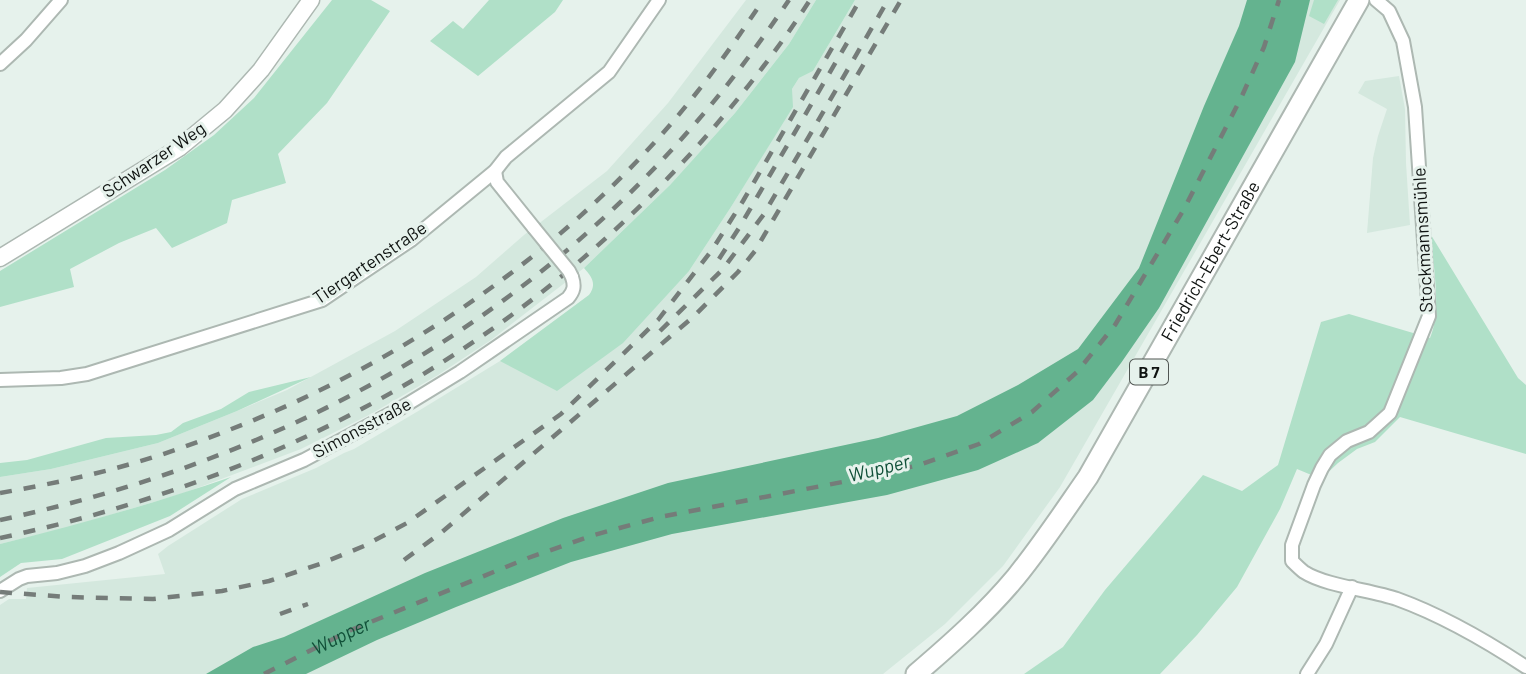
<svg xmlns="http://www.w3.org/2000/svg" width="1526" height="674" viewBox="0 0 1526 674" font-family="Barlow,sans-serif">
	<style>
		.built { fill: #d4e8de }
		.green { fill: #b0e0c8 }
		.water { fill: #64b38f }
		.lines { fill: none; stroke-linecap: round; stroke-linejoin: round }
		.minor-casing { stroke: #adb8b2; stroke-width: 16 }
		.tertiary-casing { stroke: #adb8b2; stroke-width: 19 }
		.primary-casing { stroke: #adb8b2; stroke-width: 23 }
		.minor { stroke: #fff; stroke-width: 12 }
		.tertiary { stroke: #fff; stroke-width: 16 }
		.primary { stroke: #fff; stroke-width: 19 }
		.rail { stroke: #757c79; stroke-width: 4.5; stroke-dasharray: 12 12; stroke-linecap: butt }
		.minor-bridge-casing { stroke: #adb8b2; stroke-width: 16; stroke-linecap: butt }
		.minor-bridge { stroke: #fff; stroke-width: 12 }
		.labels { text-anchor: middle; stroke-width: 6; stroke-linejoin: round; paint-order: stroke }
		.shield { fill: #e6f2ec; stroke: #505653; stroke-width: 2 }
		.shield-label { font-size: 16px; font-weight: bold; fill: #0f1311 }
		.street-label { font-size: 18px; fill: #0f1311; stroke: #e6f2ec }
		.water-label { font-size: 19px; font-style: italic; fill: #105038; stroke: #e6f2ec }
	</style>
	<rect width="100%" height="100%" fill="#e6f2ec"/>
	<g class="built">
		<path d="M 746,0 L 816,0 L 789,44 L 735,113 L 670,185 L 584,268 L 491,340 L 438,375 L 371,414 L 301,449 L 184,493 L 70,527 L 0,544 L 0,477 L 51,469 L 158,443 L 237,411 L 287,390 L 395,331 L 476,277 L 524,235 L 607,171 L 668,103 Z"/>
		<path d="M 855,0 L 1340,0 L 1060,487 L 1003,566 L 945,624 L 883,674 L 0,674 L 0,605 L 9,599 L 26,599 L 27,588 L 165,574 L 158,554 L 168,546 L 242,499 L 316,468 L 344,453 L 354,449 L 420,410 L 500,361 L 589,295 L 689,271 L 731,207 L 792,107 L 792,89 L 799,78 L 813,71 Z"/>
		<path d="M 1399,76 L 1405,109 L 1406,163 L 1410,225 L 1367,233 L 1373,158 L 1378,136 L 1387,109 L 1358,93 L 1365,81 Z"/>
	</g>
	<g class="green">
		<path d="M 332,0 L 371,0 L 390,11 L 327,103 L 278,154 L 286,183 L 232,200 L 227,223 L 172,248 L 156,228 L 119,243 L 70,269 L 74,287 L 0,307 L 0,271 L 165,170 L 214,135 L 254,98 Z"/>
		<path d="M 489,0 L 563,0 L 555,12 L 478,76 L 430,41 L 453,21 L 463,29 Z"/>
		<path d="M 816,0 L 855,0 L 813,71 L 799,78 L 792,89 L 793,107 L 731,207 L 689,271 L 623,343 L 557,391 L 500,361 L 589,295 C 597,284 592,277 584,268 L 670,185 L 735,113 L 789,44 Z"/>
		<path d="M 1314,0 L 1338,0 L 1324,24 L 1309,16 Z"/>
		<path d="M 1431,235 L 1518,378 L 1526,385 L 1526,454 L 1400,417 L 1375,442 L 1357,449 L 1338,463 L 1321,479 L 1297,469 L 1280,509 L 1237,587 L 1197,635 L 1160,674 L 1024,674 L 1063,647 L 1105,590 L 1203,475 L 1242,491 L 1278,465 L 1321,322 L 1349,314 L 1430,338 C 1442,309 1433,267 1431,235 Z"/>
		<path d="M 311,377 L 237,411 L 158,443 L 51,469 L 0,477 L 0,463 L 27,460 L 106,438 L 156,435 L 171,432 L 183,423 L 221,409 L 249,392 Z"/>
		<path d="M 231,477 L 170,516 L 62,559 L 21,563 L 0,577 L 0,544 C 78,525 155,503 231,477 Z"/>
	</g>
	<path class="water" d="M 1247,0 L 1310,0 L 1295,62 L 1159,308 L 1121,363 L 1093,400 L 1038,443 L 978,470 L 887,495 L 672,534 L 571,562 L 456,607 L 377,640 L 306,674 L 206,674 L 253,647 L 284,637 L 425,573 L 563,518 L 668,483 L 878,438 L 957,416 L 1018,385 L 1078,349 L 1139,268 L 1204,106 L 1239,26 Z"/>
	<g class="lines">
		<g class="minor-casing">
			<g id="minor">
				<path d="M 1376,0 L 1389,11 L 1403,41 L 1415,107 L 1429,316 L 1390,413 L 1369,432 L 1347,441 L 1330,455 L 1322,468 L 1314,485 L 1292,545 L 1292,561 C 1296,565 1300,569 1304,572 C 1326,586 1371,590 1397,599 C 1444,616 1485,640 1526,667"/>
				<path d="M 0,64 L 26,40 L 61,0"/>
				<path d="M 495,171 L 497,182 L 534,228"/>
				<path d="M 0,380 L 61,378 L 87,374 L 322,300 L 411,240 L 495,171 L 506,157 L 609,72 L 659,0"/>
				<path d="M 0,591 L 19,579 L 27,576 L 57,573 L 85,566 L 119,553 L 169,530 L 235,489 L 304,460 L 401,408 L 460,372 L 568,298 C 574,291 575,286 572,277"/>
				<path d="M 1307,674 L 1326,644 L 1352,587"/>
			</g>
		</g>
		<g class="tertiary-casing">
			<path id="tertiary" d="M 0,258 L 179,148 L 225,110 L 261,70 L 311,0"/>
		</g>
		<g class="primary-casing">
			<g id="primary">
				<path id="s1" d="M 916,674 C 951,644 986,613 1016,577 C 1042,545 1065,510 1088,477 L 1359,0"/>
			</g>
		</g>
		<use href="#minor" class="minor"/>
		<use href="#tertiary" class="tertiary"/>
		<use href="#primary" class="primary"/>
		<g class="rail">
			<path d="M 719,259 L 739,228 L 847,43"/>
			<path d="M 660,331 L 723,269 L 764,214 L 888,0"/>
			<path d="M 0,493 C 45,485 90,476 134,463 C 166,454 198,442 229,430 C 389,368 538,270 654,143 C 695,98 730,50 763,0"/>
			<path d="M 0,520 C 270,462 510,336 693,126 C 728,86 759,44 789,0"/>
			<path d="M 0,538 C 271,480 507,357 694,150 C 736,103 776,53 810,0"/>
			<path d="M 404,560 L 442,532 L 693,317 L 738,272 L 755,251 L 901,0"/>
			<path d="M 0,592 L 67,597 L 153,599 L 222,591 L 269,581 L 320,564 L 364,546 L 407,523 L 561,414 L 658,320 L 712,250 L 743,201 L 860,0"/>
			<path d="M 280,614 L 308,604"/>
			<path id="s2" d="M 264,674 L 351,630 L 528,558 L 594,535 L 660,517 L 858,479 L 919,465 L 979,444 L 1032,412 L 1077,372 L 1115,325 L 1184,209 L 1241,98 L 1264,47 L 1279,0"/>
		</g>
		<g class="minor-bridge-casing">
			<path id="minor-bridge" d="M 534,228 L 569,271 L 572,277"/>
		</g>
		<use href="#minor-bridge" class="minor-bridge"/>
	</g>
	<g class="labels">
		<rect class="shield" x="1130" y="359.5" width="38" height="25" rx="5"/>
		<g class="shield-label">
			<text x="1149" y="378">B 7</text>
		</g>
		<g class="street-label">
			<text transform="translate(154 160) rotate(-34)" y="6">Schwarzer Weg</text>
			<text transform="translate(1423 240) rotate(-93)" y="6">Stockmannsmühle</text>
			<text dy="6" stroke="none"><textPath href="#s1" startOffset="511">Friedrich-Ebert-Straße</textPath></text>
			<text transform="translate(370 263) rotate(-34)" y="6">Tiergartenstraße</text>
			<text transform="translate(362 428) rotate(-28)" y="6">Simonsstraße</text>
		</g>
		<g class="water-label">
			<text transform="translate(879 468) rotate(-14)" y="7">Wupper</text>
			<text dy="7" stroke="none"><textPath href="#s2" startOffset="86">Wupper</textPath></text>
		</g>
	</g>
</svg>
